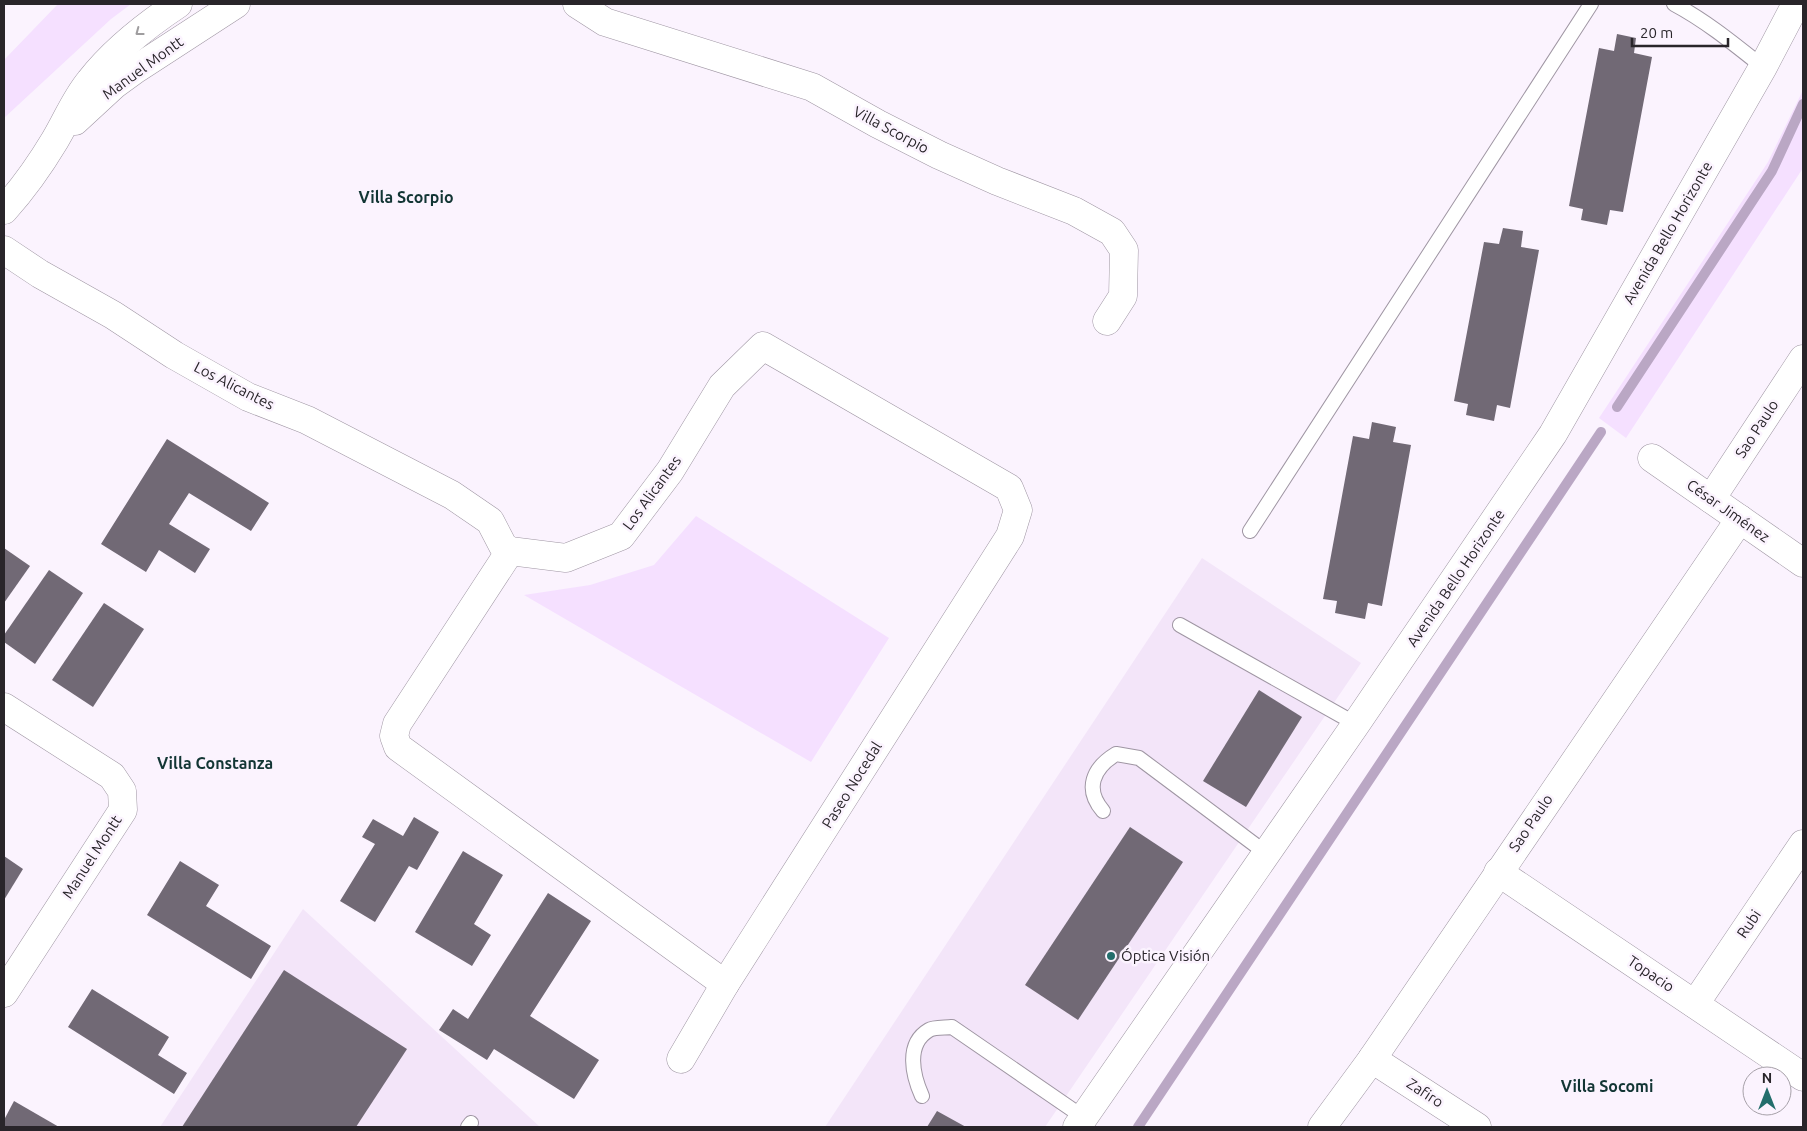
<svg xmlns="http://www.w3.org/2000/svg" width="1807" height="1131" viewBox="0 0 1807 1131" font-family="Ubuntu,sans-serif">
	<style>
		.built { fill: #f3e5f9 }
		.green { fill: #f5e0ff }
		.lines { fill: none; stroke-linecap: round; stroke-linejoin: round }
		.stream { stroke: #baa7c4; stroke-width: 10 }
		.building { fill: #716975 }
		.service-casing { stroke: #9f96a3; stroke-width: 16 }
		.minor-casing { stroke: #9f96a3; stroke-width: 29 }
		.tertiary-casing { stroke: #9f96a3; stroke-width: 29 }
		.service { stroke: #fff; stroke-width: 14 }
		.minor { stroke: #fff; stroke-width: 28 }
		.tertiary { stroke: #fff; stroke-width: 28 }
		.oneway { stroke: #9f9d9f }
		.poi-dot { fill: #236e6c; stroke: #fbf3fe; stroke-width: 2 }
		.labels { text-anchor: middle; stroke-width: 5; stroke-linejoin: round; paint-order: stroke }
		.street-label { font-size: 15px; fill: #29252a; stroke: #fbf3fe }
		.poi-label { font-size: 15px; fill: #29252a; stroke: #fbf3fe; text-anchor: start }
		.neighbourhood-label { font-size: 16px; font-weight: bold; fill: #123534; stroke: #fbf3fe }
	</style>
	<rect width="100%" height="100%" fill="#fbf3fe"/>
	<g class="built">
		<path d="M 1202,558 L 1361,663 L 1045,1127 L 825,1127 Z"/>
		<path d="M 303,909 L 540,1127 L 160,1127 Z"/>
	</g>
	<g class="green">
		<path d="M 58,4 L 131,4 L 111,19 L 4,118 L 4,60 Z"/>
		<path d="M 1803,90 L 1803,168 L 1626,438 L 1599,418 L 1768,162 Z"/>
		<path d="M 696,516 L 889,638 L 811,762 L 524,595 L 590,585 L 654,565 Z"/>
	</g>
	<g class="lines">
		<g class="stream">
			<path d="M 1617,407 L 1772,171 L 1803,104"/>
			<path d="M 1138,1127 L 1601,432"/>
		</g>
	</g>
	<g class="building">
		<path d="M 1617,34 L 1636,38 L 1634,53 L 1652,57 L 1623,212 L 1610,210 L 1607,225 L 1581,220 L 1583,209 L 1569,206 L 1599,48 L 1614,51 Z"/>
		<path d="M 1503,228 L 1523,231 L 1521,247 L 1539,250 L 1510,408 L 1497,405 L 1494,421 L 1466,415 L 1468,404 L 1454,401 L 1484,242 L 1499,244 Z"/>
		<path d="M 1372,422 L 1396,427 L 1393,442 L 1411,445 L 1382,606 L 1368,603 L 1365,619 L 1335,613 L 1337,601 L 1323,599 L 1353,436 L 1369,439 Z"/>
		<path d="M 167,439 L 269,503 L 251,531 L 189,493 L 169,524 L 210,549 L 195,573 L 159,550 L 146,572 L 101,544 Z"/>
		<path d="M 4,548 L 30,566 L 4,603 Z"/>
		<path d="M 49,570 L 83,593 L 35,664 L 4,642 L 4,635 Z"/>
		<path d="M 104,603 L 144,629 L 93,707 L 52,680 Z"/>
		<path d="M 1259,690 L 1302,717 L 1246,807 L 1203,781 Z"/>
		<path d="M 414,817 L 439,832 L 417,870 L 409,866 L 375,922 L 340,901 L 375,844 L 362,837 L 373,819 L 403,836 Z"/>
		<path d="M 1130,827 L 1183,862 L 1078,1020 L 1025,985 Z"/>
		<path d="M 463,851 L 503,875 L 474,924 L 491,935 L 472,966 L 415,932 Z"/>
		<path d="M 4,856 L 23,869 L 4,900 Z"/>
		<path d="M 180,861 L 219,885 L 206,906 L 271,946 L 251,979 L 147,915 Z"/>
		<path d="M 548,893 L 591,921 L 530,1016 L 599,1060 L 574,1099 L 494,1049 L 487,1060 L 439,1030 L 453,1009 L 468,1019 Z"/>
		<path d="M 284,970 L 407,1049 L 356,1127 L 182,1127 Z"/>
		<path d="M 92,989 L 169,1037 L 158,1055 L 187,1073 L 174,1094 L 68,1027 Z"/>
		<path d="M 14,1101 L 59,1127 L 4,1127 L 4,1120 Z"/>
		<path d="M 937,1111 L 966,1127 L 927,1127 Z"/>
	</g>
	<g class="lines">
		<g class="service-casing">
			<g id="service">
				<path d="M 1674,4 C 1706,21 1734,44 1763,67"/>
				<path d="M 1250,531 L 1591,4"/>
				<path d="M 1180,625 L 1356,724"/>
				<path d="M 1103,811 C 1084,789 1093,768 1116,754 L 1139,758 L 1266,853"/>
				<path d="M 922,1096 C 913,1076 905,1044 929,1030 C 934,1027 946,1028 952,1027 L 1083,1117"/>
				<path d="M 468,1127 L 471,1123"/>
			</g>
		</g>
		<g class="minor-casing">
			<g id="minor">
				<path d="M 577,4 L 605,22 L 812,87 L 878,124 L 939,155 L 997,181 L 1074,211 L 1112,232 L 1124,250 L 1123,296 L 1107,321"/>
				<path d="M 75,121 L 114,85 L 136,69 L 236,4"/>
				<path d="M 4,210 C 23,189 40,165 55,140 C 67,120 75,99 90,81 C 114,50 145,26 178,4"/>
				<path d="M 4,250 L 40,274 L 113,315 L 174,355 L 248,397 L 307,420 L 452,495 L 490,521 L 503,546 L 510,551 L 566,558 L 621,536 L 670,471 L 722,386 L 763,346 L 1009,488 L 1018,510 L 1010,536 L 725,984 L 681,1059"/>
				<path d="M 1652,458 L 1803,563"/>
				<path d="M 1711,499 L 1803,359"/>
				<path d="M 510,551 L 397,724 L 394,736 L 398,747 L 725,984"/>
				<path d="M 4,707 L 112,776 L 122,791 L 123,810 L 4,993"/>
				<path d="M 1498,872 L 1803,1077"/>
				<path d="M 1695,1004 L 1803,844"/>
				<path d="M 1372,1059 L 1477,1127"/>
				<path d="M 1322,1127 L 1372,1059 L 1740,519"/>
			</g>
		</g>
		<g class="tertiary-casing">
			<path id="tertiary" d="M 1077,1127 L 1356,724 L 1553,434 L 1763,67 L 1796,4"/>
		</g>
		<use href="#service" class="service"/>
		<use href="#minor" class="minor"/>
		<use href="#tertiary" class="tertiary"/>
	</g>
	<defs><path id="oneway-chevron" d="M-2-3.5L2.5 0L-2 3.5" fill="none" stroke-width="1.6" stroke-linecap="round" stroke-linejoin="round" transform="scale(1.25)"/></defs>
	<use class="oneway" href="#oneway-chevron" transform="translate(139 32) rotate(143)"/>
	<circle class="poi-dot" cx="1111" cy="956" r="5"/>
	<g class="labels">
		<g class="street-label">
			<text transform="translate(143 68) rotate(-36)" y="5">Manuel Montt</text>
			<text transform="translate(891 130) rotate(28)" y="5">Villa Scorpio</text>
			<text transform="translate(1668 233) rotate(-60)" y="5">Avenida Bello Horizonte</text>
			<text transform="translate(234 386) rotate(27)" y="5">Los Alicantes</text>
			<text transform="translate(1757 429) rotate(-57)" y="5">Sao Paulo</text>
			<text transform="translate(652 493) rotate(-54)" y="5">Los Alicantes</text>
			<text transform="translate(1728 511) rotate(35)" y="5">César Jiménez</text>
			<text transform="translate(1456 578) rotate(-56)" y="5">Avenida Bello Horizonte</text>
			<text transform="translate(852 785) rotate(-58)" y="5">Paseo Nocedal</text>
			<text transform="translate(1531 823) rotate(-56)" y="5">Sao Paulo</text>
			<text transform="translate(92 857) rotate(-57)" y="5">Manuel Montt</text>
			<text transform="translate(1749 924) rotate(-56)" y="5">Rubi</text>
			<text transform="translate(1651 974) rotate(34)" y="5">Topacio</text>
			<text transform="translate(1425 1093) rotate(33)" y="5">Zafiro</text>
		</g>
		<g class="poi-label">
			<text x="1121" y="961">Óptica Visión</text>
		</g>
		<g class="neighbourhood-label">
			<text x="406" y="203">Villa Scorpio</text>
			<text x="215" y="769">Villa Constanza</text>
			<text x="1607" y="1092">Villa Socomi</text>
		</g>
	</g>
	<rect width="1807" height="1131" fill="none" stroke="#29252a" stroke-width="10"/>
	<g transform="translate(1767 1091)"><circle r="24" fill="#fbf3fe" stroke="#a7a1a9"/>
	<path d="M0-4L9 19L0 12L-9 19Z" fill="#236e6c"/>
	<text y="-8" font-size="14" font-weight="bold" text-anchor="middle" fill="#29252a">N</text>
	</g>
	<path d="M1632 38v8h96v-8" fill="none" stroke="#29252a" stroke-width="2.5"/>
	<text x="1640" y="38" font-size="15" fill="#29252a" stroke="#fbf3fe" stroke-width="4" paint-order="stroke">20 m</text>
</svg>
